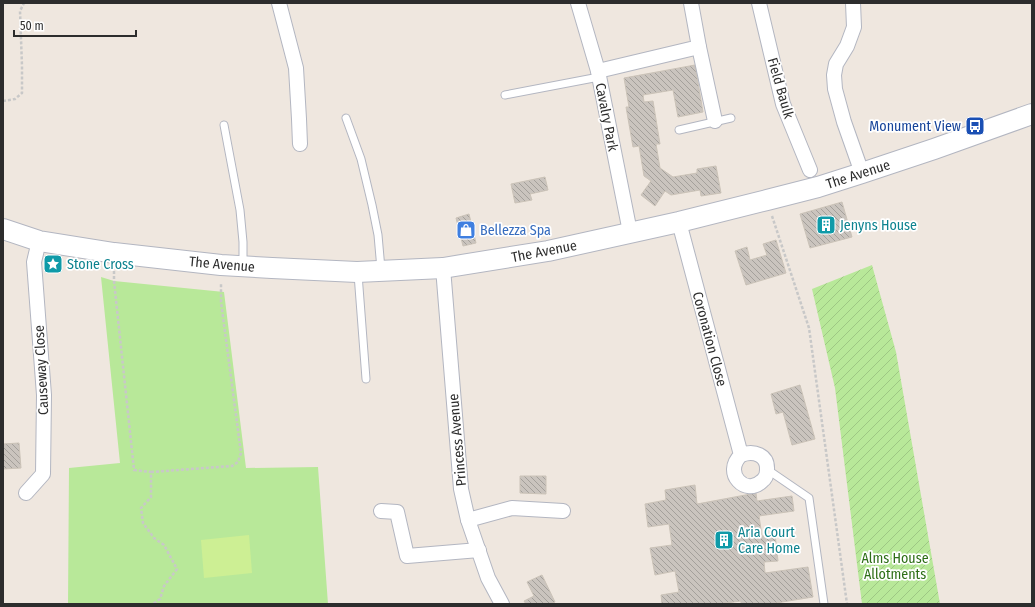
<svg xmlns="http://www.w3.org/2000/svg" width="1035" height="607" viewBox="0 0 1035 607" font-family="'Fira Sans Condensed',sans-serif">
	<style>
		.park { fill: #b8e899 }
		.garden { fill: url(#garden-furrows) }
		.pitch { fill: #cdef94 }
		.building { fill: url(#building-back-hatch); stroke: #cbc3b8 }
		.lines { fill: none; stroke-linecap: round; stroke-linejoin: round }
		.lane-casing { stroke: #b3b6c1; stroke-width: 9 }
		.street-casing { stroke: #b3b6c1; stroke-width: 16 }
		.secondary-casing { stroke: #b3b6c1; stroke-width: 22 }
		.path { stroke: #c8c8c8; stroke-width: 2.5; stroke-dasharray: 3 2; stroke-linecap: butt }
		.lane { stroke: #fff; stroke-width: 7 }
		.street { stroke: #fff; stroke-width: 14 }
		.secondary { stroke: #fff; stroke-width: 20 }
		.labels { text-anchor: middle; stroke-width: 3.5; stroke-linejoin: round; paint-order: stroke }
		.street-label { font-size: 14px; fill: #2d2d2d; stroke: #fff }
		.transit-label { font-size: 14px; fill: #164399; stroke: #fff; text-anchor: end }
		.culture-label { font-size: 14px; fill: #0d838f; stroke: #fff; text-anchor: start }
		.shop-label { font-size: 14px; fill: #366cbe; stroke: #fff; text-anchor: start }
		.park-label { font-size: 14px; fill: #2e6f17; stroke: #fff }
	</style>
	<defs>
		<pattern id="garden-furrows" width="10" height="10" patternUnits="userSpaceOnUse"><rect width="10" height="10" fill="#b8e899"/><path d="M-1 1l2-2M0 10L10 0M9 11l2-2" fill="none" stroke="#9ec784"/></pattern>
		<pattern id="building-back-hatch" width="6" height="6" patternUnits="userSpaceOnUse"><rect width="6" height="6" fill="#cac4be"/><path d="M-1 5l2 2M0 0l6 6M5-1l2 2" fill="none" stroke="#a4a09b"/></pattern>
	</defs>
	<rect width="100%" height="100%" fill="#efe7df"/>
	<path class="park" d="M 101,277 L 114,281 L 224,292 L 246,468 L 318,467 L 328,604 L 68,604 L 69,468 L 120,463 Z"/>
	<path class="garden" d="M 872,265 L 896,352 L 940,604 L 862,604 L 835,388 L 812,289 Z"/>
	<path class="pitch" d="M 249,535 L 252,573 L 204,578 L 201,540 Z"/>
	<g class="building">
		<path d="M 695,65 L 703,112 L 678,117 L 673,90 L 643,95 L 644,102 L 653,101 L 660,144 L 656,144 L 660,168 L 673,177 L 697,173 L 697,169 L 716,166 L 721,193 L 701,196 L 700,190 L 671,195 L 665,191 L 655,206 L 641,195 L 651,181 L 644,176 L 639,146 L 633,147 L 626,107 L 629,107 L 624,78 Z"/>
		<path d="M 545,177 L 548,190 L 530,194 L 532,200 L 515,203 L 511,184 Z"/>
		<path d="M 842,202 L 852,237 L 810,248 L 800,214 Z"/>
		<path d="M 469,214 L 476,243 L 463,246 L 456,218 Z"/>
		<path d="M 776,240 L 786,273 L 746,285 L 735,251 L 747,247 L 750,260 L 767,255 L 763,244 Z"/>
		<path d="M 800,385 L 815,439 L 792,445 L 783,412 L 776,414 L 771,394 Z"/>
		<path d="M 19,443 L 21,468 L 3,469 L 3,444 Z"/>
		<path d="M 520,476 L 546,476 L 546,494 L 520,493 Z"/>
		<path d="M 695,485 L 697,504 L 756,493 L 757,501 L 792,496 L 794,511 L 759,516 L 762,536 L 775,534 L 778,561 L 764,562 L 765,573 L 808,567 L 813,597 L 770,604 L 741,604 L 741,601 L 719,604 L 662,604 L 661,595 L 679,592 L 675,571 L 655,575 L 650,548 L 672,545 L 669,524 L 648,527 L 645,504 L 666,500 L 665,490 Z"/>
		<path d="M 542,575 L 555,602 L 550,604 L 526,604 L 524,601 L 534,596 L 527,582 Z"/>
	</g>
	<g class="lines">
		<g class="lane-casing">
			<g id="lane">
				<path d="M 505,95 L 599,77"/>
				<path d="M 346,118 L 361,159 L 372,205 L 378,235 L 381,269"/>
				<path d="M 224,125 L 240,210 L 243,242 L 243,264"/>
				<path d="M 679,130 L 731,118"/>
				<path d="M 358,274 L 366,379"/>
				<path d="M 768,470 L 809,498 L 824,604"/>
			</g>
		</g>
		<g class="street-casing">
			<g id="street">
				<path d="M 279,3 L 296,68 L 299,119 L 300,144"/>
				<path d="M 578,3 L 598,71 L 630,232"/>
				<path d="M 759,3 L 783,104 L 810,170"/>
				<path d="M 853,3 L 854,27 L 847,46 L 836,64 L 834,75 L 835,89 L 844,122 L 862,173"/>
				<path d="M 699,47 L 715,121"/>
				<path d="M 598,71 L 699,47 L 691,3"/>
				<path d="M 679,222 L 741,455 C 754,450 768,455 767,470 C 767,475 765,479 762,481 C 746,497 722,473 741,455"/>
				<path d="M 443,268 L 461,489 L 468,520 L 488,578 L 502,604"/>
				<path d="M 26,493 L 43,474 L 44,395 L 34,262 L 39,241"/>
				<path d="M 381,511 L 397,512 L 407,556 L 479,550"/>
				<path d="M 468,520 L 512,508 L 563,511"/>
			</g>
		</g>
		<g class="secondary-casing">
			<path id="secondary" d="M 3,229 L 39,241 L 114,253 L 221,265 L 272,268 L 357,272 L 443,268 L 548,251 L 679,222 L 767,200 L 818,187 L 862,173 L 934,149 L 1032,114"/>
		</g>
		<g class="path">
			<path d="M 3,101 L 15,99 L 22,93 L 22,66 L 20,11 L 24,3"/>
			<path d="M 772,216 L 809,328 L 847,604"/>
			<path d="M 114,271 L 114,281 L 134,470 L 151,472 L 151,497 L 141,508 L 143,523 L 154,538 L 164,545 L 177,569 L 164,586 L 160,599 L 153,604"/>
			<path d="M 151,472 L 232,466 L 238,462 L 241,453 L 221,302 L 221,283"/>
		</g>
		<use href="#lane" class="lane"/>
		<use href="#street" class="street"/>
		<use href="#secondary" class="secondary"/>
	</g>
	<defs>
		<g id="bus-square" transform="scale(1)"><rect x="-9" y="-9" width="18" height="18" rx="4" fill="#1a4fb4" stroke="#fff"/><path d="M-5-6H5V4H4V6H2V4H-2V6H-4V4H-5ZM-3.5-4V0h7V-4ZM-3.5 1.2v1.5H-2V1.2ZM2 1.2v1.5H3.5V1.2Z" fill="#fff"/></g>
		<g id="building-square" transform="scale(1)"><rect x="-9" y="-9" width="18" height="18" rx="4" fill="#0f9aa8" stroke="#fff"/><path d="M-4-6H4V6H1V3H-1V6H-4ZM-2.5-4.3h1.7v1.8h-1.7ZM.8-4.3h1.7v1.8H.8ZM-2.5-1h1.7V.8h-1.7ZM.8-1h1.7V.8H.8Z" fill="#fff"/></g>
		<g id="shop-square" transform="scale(1)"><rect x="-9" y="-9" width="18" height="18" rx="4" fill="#3f7fe0" stroke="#fff"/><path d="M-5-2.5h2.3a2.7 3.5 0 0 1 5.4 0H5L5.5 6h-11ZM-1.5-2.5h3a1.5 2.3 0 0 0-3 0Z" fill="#fff"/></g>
		<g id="sight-square" transform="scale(1)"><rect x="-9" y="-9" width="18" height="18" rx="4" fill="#0f9aa8" stroke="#fff"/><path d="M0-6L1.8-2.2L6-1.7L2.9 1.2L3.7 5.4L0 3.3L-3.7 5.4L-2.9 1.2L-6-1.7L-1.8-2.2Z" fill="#fff"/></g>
	</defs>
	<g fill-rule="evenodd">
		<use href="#bus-square" x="975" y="126"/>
		<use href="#building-square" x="826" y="225"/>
		<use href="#shop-square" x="466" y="230"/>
		<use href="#sight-square" x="53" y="264"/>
		<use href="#building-square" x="724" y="540"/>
	</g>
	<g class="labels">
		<g class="street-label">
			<text transform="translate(781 88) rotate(74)" y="5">Field Baulk</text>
			<text transform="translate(607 117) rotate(79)" y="5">Cavalry Park</text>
			<text transform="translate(858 174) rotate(-18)" y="5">The Avenue</text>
			<text transform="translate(544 251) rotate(-11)" y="5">The Avenue</text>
			<text transform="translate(222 264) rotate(5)" y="5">The Avenue</text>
			<text transform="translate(710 339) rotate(75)" y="5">Coronation Close</text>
			<text transform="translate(41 370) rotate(-93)" y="5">Causeway Close</text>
			<text transform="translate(457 440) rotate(-95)" y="5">Princess Avenue</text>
		</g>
		<g class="transit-label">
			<text x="961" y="131">Monument View</text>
		</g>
		<g class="culture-label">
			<text x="840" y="230">Jenyns House</text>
			<text x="67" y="269">Stone Cross</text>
			<text x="738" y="537">Aria Court<tspan x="738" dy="16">Care Home</tspan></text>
		</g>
		<g class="shop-label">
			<text x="480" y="235">Bellezza Spa</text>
		</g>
		<g class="park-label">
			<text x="895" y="563">Alms House<tspan x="895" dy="16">Allotments</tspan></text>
		</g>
	</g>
	<rect width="1035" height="607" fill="none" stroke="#2d2d2d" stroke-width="8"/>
	<path d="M14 30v6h122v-6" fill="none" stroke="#2d2d2d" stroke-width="2"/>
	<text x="20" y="30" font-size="12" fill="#2d2d2d" stroke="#ffffff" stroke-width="3" paint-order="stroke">50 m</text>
</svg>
